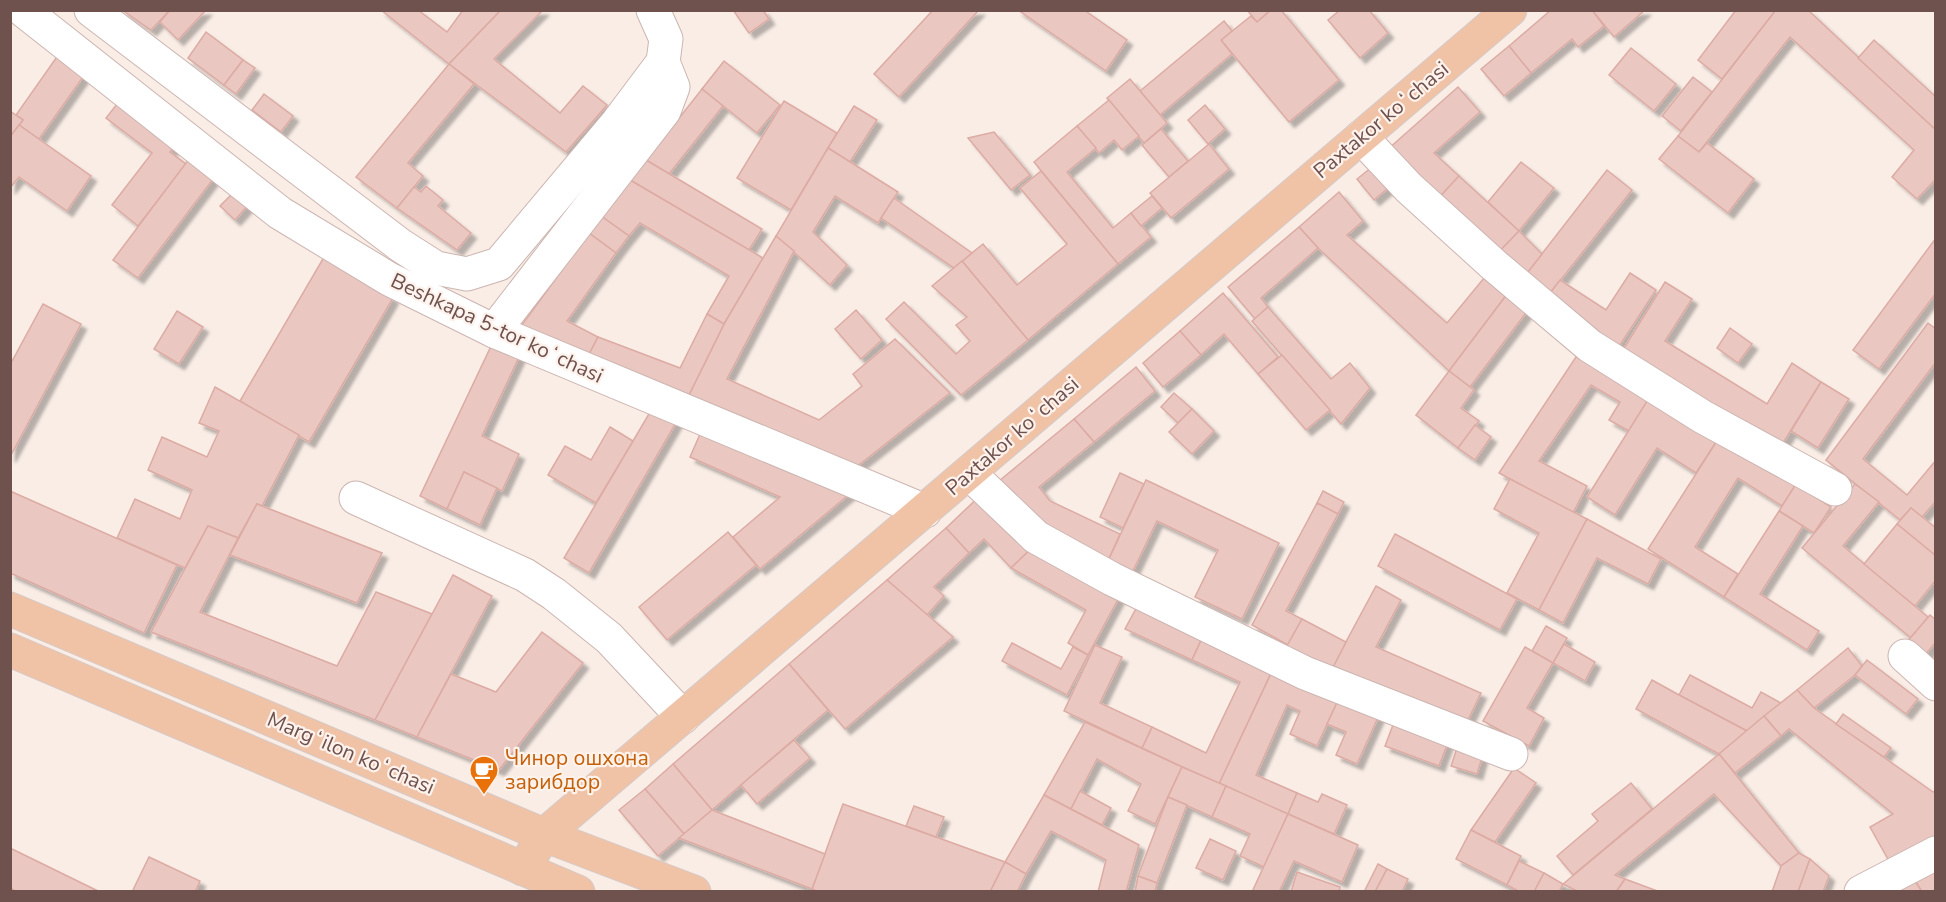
<svg xmlns="http://www.w3.org/2000/svg" width="1946" height="902" viewBox="0 0 1946 902" font-family="'Nunito Sans',sans-serif">
	<style>
		.building { fill: #ebc7c1; stroke: #dcaba3; stroke-width: 1.5; filter: url(#shadow) }
		.lines { fill: none; stroke-linecap: round; stroke-linejoin: round }
		.minor-casing { stroke: #ccb5b1; stroke-width: 35 }
		.major-casing { stroke: #d4cbca; stroke-width: 35 }
		.minor { stroke: #fff; stroke-width: 33 }
		.major { stroke: #f0c2a6; stroke-width: 33 }
		.labels { text-anchor: middle; stroke-width: 4.5; stroke-linejoin: round; paint-order: stroke }
		.street-label { font-size: 21px; fill: #6f514e; stroke: #fdf2ec }
		.food-label { font-size: 21px; fill: #c56008; stroke: #fdf2ec; text-anchor: start }
	</style>
	<defs>
		<filter id="shadow"><feDropShadow dx="5.5" dy="5.5" stdDeviation="1.5" flood-color="#0004"/></filter>
	</defs>
	<rect width="100%" height="100%" fill="#f9ede6"/>
	<g class="building">
		<path d="M 122,10 L 170,10 L 151,30 Z"/>
		<path d="M 170,10 L 206,10 L 178,40 L 160,22 Z"/>
		<path d="M 381,10 L 418,10 L 447,32 L 463,10 L 501,10 L 449,64 Z"/>
		<path d="M 501,10 L 543,10 L 494,59 L 560,113 L 583,86 L 607,105 L 566,152 L 449,64 Z"/>
		<path d="M 733,10 L 763,10 L 769,19 L 749,33 Z"/>
		<path d="M 933,10 L 979,10 L 899,97 L 874,74 Z"/>
		<path d="M 1018,10 L 1084,10 L 1127,40 L 1106,71 Z"/>
		<path d="M 1247,10 L 1271,10 L 1257,22 Z"/>
		<path d="M 1271,10 L 1281,10 L 1339,80 L 1289,122 L 1221,40 L 1251,16 L 1257,22 Z"/>
		<path d="M 1340,10 L 1369,10 L 1388,33 L 1360,58 L 1328,20 Z"/>
		<path d="M 1551,10 L 1592,10 L 1604,26 L 1578,47 L 1572,39 L 1531,73 L 1509,46 Z"/>
		<path d="M 1592,10 L 1645,10 L 1614,37 Z"/>
		<path d="M 1736,10 L 1776,10 L 1722,79 L 1698,60 Z"/>
		<path d="M 1776,10 L 1808,10 L 1936,130 L 1936,179 L 1917,199 L 1892,177 L 1914,150 L 1790,37 L 1699,152 L 1678,136 Z"/>
		<path d="M 1224,21 L 1232,31 L 1221,40 L 1232,54 L 1160,115 L 1140,91 Z"/>
		<path d="M 206,32 L 243,60 L 224,85 L 188,58 Z"/>
		<path d="M 1874,40 L 1936,97 L 1936,130 L 1858,58 Z"/>
		<path d="M 1509,46 L 1531,73 L 1504,96 L 1481,69 Z"/>
		<path d="M 1631,48 L 1676,84 L 1654,111 L 1609,75 Z"/>
		<path d="M 61,51 L 88,70 L 39,139 L 19,125 L 23,120 L 16,115 Z"/>
		<path d="M 243,60 L 255,68 L 236,94 L 224,85 Z"/>
		<path d="M 724,61 L 780,105 L 757,133 L 702,89 Z"/>
		<path d="M 449,64 L 474,84 L 408,163 L 423,176 L 397,208 L 356,177 Z"/>
		<path d="M 1693,77 L 1712,92 L 1681,131 L 1662,116 Z"/>
		<path d="M 1130,79 L 1167,123 L 1144,143 L 1107,98 Z"/>
		<path d="M 1458,87 L 1480,112 L 1434,153 L 1459,176 L 1435,202 L 1387,150 Z"/>
		<path d="M 702,89 L 723,106 L 669,174 L 646,160 Z"/>
		<path d="M 264,94 L 293,116 L 281,132 L 252,110 Z"/>
		<path d="M 121,99 L 178,142 L 170,152 L 186,164 L 138,226 L 112,205 L 152,153 L 106,118 Z"/>
		<path d="M 1109,100 L 1139,136 L 1122,150 L 1114,140 L 1099,153 L 1077,126 Z"/>
		<path d="M 784,101 L 837,133 L 791,210 L 737,178 Z"/>
		<path d="M 1205,105 L 1225,129 L 1208,144 L 1188,120 Z"/>
		<path d="M 854,106 L 877,120 L 850,162 L 828,148 Z"/>
		<path d="M 10,111 L 23,120 L 10,137 Z"/>
		<path d="M 19,125 L 91,176 L 67,211 L 19,177 L 10,188 L 10,137 Z"/>
		<path d="M 1077,126 L 1096,148 L 1067,172 L 1113,228 L 1131,213 L 1151,237 L 1118,264 L 1034,162 Z"/>
		<path d="M 1161,129 L 1188,161 L 1169,177 L 1142,145 Z"/>
		<path d="M 994,132 L 1030,175 L 1011,190 L 968,138 Z"/>
		<path d="M 1678,136 L 1699,152 L 1707,143 L 1754,179 L 1728,213 L 1659,159 Z"/>
		<path d="M 1209,144 L 1229,169 L 1171,218 L 1150,193 Z"/>
		<path d="M 828,148 L 898,192 L 878,223 L 835,196 L 813,232 L 847,265 L 830,285 L 776,236 Z"/>
		<path d="M 192,155 L 217,174 L 138,278 L 113,260 Z"/>
		<path d="M 646,160 L 762,229 L 749,250 L 630,180 Z"/>
		<path d="M 1521,162 L 1554,188 L 1519,231 L 1488,202 Z"/>
		<path d="M 1377,163 L 1394,183 L 1374,200 L 1357,179 Z"/>
		<path d="M 1607,170 L 1632,190 L 1544,301 L 1520,282 Z"/>
		<path d="M 1041,171 L 1118,264 L 1028,340 L 962,261 L 983,244 L 1017,285 L 1067,244 L 1020,188 Z"/>
		<path d="M 1459,176 L 1519,231 L 1494,257 L 1435,202 Z"/>
		<path d="M 630,180 L 763,258 L 724,324 L 707,314 L 729,276 L 640,223 L 629,236 L 601,216 Z"/>
		<path d="M 426,186 L 443,200 L 438,206 L 471,233 L 457,250 L 397,208 L 414,187 L 421,192 Z"/>
		<path d="M 236,190 L 250,203 L 235,220 L 220,206 Z"/>
		<path d="M 1339,192 L 1363,221 L 1347,235 L 1447,323 L 1489,272 L 1511,289 L 1449,371 L 1318,248 L 1299,227 Z"/>
		<path d="M 1152,196 L 1162,208 L 1141,226 L 1131,213 Z"/>
		<path d="M 894,198 L 972,253 L 954,268 L 881,218 Z"/>
		<path d="M 601,216 L 629,236 L 616,253 L 589,233 Z"/>
		<path d="M 1299,227 L 1318,248 L 1261,298 L 1268,307 L 1255,319 L 1228,287 Z"/>
		<path d="M 1519,231 L 1542,254 L 1520,282 L 1494,257 Z"/>
		<path d="M 589,233 L 616,253 L 567,321 L 598,337 L 584,364 L 519,329 Z"/>
		<path d="M 776,236 L 794,251 L 727,379 L 819,420 L 862,386 L 853,374 L 895,339 L 950,393 L 850,472 L 685,403 L 724,324 Z"/>
		<path d="M 1936,238 L 1936,293 L 1879,369 L 1853,350 Z"/>
		<path d="M 324,257 L 393,298 L 309,442 L 240,401 Z"/>
		<path d="M 962,261 L 1028,340 L 961,395 L 886,319 L 904,302 L 956,354 L 970,341 L 956,325 L 967,317 L 932,286 Z"/>
		<path d="M 1630,273 L 1656,290 L 1616,351 L 1544,301 L 1560,280 L 1606,310 Z"/>
		<path d="M 1665,282 L 1692,299 L 1665,341 L 1767,404 L 1792,363 L 1821,382 L 1778,451 L 1621,353 Z"/>
		<path d="M 1511,289 L 1532,305 L 1470,387 L 1449,371 Z"/>
		<path d="M 1223,293 L 1278,357 L 1258,374 L 1224,334 L 1201,355 L 1180,331 Z"/>
		<path d="M 43,304 L 81,324 L 10,457 L 10,365 Z"/>
		<path d="M 1268,307 L 1331,379 L 1350,363 L 1370,388 L 1341,424 L 1252,321 Z"/>
		<path d="M 856,310 L 882,340 L 861,359 L 835,329 Z"/>
		<path d="M 177,311 L 203,327 L 179,364 L 154,349 Z"/>
		<path d="M 707,314 L 724,324 L 685,403 L 584,364 L 598,337 L 680,368 Z"/>
		<path d="M 1928,323 L 1936,329 L 1936,362 L 1863,459 L 1907,495 L 1936,460 L 1936,501 L 1922,517 L 1911,508 L 1900,520 L 1826,460 Z"/>
		<path d="M 1730,328 L 1752,344 L 1738,363 L 1717,348 Z"/>
		<path d="M 1180,331 L 1201,355 L 1163,387 L 1143,363 Z"/>
		<path d="M 493,342 L 520,355 L 482,436 L 519,454 L 502,491 L 464,472 L 447,509 L 420,496 Z"/>
		<path d="M 1578,354 L 1650,397 L 1629,431 L 1609,420 L 1620,402 L 1591,385 L 1539,461 L 1587,486 L 1573,513 L 1499,473 Z"/>
		<path d="M 1282,355 L 1330,410 L 1306,430 L 1258,374 Z"/>
		<path d="M 1136,367 L 1155,391 L 1094,442 L 1074,419 Z"/>
		<path d="M 1449,371 L 1474,390 L 1461,408 L 1479,421 L 1458,448 L 1416,415 Z"/>
		<path d="M 1821,382 L 1849,399 L 1818,448 L 1791,431 Z"/>
		<path d="M 215,387 L 299,435 L 262,506 L 257,504 L 238,538 L 208,526 L 185,568 L 117,538 L 135,499 L 180,519 L 192,490 L 148,470 L 162,437 L 207,457 L 219,431 L 199,423 Z"/>
		<path d="M 1654,390 L 1722,433 L 1696,473 L 1657,448 L 1615,515 L 1587,497 Z"/>
		<path d="M 1174,393 L 1192,409 L 1178,423 L 1161,407 Z"/>
		<path d="M 653,407 L 677,421 L 589,573 L 564,558 Z"/>
		<path d="M 1192,409 L 1214,431 L 1192,454 L 1169,432 Z"/>
		<path d="M 1074,419 L 1094,442 L 1039,487 L 1050,501 L 1120,534 L 1108,561 L 1024,523 L 993,486 Z"/>
		<path d="M 704,425 L 852,492 L 760,569 L 733,537 L 780,497 L 690,457 Z"/>
		<path d="M 1475,425 L 1491,437 L 1475,460 L 1458,448 Z"/>
		<path d="M 610,427 L 633,441 L 596,503 L 548,475 L 565,446 L 591,460 Z"/>
		<path d="M 1722,433 L 1798,481 L 1782,506 L 1738,478 L 1695,547 L 1738,574 L 1724,597 L 1648,549 Z"/>
		<path d="M 464,472 L 497,488 L 480,525 L 447,509 Z"/>
		<path d="M 1120,473 L 1144,484 L 1123,528 L 1100,517 Z"/>
		<path d="M 1510,479 L 1587,519 L 1539,610 L 1507,593 L 1539,533 L 1494,509 Z"/>
		<path d="M 1146,480 L 1279,543 L 1242,619 L 1195,597 L 1218,550 L 1157,521 L 1132,573 L 1108,561 Z"/>
		<path d="M 1796,484 L 1831,507 L 1814,533 L 1779,511 Z"/>
		<path d="M 1855,484 L 1879,502 L 1843,546 L 1928,617 L 1911,638 L 1802,548 Z"/>
		<path d="M 10,491 L 177,565 L 144,633 L 10,573 Z"/>
		<path d="M 1323,491 L 1344,502 L 1338,514 L 1317,503 Z"/>
		<path d="M 984,492 L 1035,545 L 1011,568 L 984,539 L 969,553 L 946,528 Z"/>
		<path d="M 1317,503 L 1338,514 L 1286,611 L 1302,619 L 1288,645 L 1252,625 Z"/>
		<path d="M 257,504 L 382,553 L 357,603 L 230,555 Z"/>
		<path d="M 1911,508 L 1936,528 L 1936,556 L 1897,524 Z"/>
		<path d="M 1779,511 L 1803,526 L 1760,594 L 1819,631 L 1807,650 L 1724,597 Z"/>
		<path d="M 1587,519 L 1661,559 L 1648,584 L 1597,558 L 1563,623 L 1539,610 Z"/>
		<path d="M 1897,524 L 1936,556 L 1936,580 L 1915,606 L 1864,564 Z"/>
		<path d="M 208,526 L 238,538 L 200,612 L 337,666 L 376,592 L 432,614 L 375,720 L 151,632 Z"/>
		<path d="M 946,528 L 969,553 L 934,587 L 944,596 L 927,615 L 887,580 Z"/>
		<path d="M 728,532 L 756,565 L 667,640 L 639,607 Z"/>
		<path d="M 1395,534 L 1517,599 L 1500,630 L 1378,566 Z"/>
		<path d="M 1035,545 L 1122,592 L 1088,655 L 1068,643 L 1086,610 L 1011,568 Z"/>
		<path d="M 453,575 L 492,596 L 417,737 L 375,720 Z"/>
		<path d="M 887,580 L 953,637 L 845,729 L 789,664 Z"/>
		<path d="M 1376,586 L 1401,600 L 1376,647 L 1481,693 L 1466,724 L 1333,666 Z"/>
		<path d="M 1139,603 L 1204,634 L 1192,660 L 1125,629 Z"/>
		<path d="M 1930,615 L 1936,620 L 1936,642 L 1923,657 L 1906,643 Z"/>
		<path d="M 1302,619 L 1346,642 L 1328,677 L 1283,653 Z"/>
		<path d="M 1546,626 L 1567,638 L 1553,663 L 1532,651 Z"/>
		<path d="M 542,632 L 583,663 L 499,770 L 417,737 L 451,674 L 496,692 Z"/>
		<path d="M 1204,634 L 1275,665 L 1219,784 L 1142,748 L 1152,727 L 1206,753 L 1240,682 L 1192,660 Z"/>
		<path d="M 1012,643 L 1061,669 L 1073,647 L 1088,655 L 1067,695 L 1002,661 Z"/>
		<path d="M 1564,644 L 1595,662 L 1585,681 L 1553,663 Z"/>
		<path d="M 1095,645 L 1122,657 L 1100,703 L 1152,727 L 1142,748 L 1064,711 Z"/>
		<path d="M 1525,647 L 1553,663 L 1527,708 L 1544,718 L 1529,746 L 1483,721 Z"/>
		<path d="M 1848,648 L 1862,666 L 1855,675 L 1814,708 L 1797,690 Z"/>
		<path d="M 1867,660 L 1918,699 L 1906,714 L 1855,675 Z"/>
		<path d="M 789,664 L 828,710 L 712,810 L 673,764 Z"/>
		<path d="M 1275,665 L 1340,696 L 1317,746 L 1290,734 L 1300,711 L 1287,705 L 1256,775 L 1297,793 L 1288,814 L 1219,784 Z"/>
		<path d="M 1690,675 L 1752,708 L 1761,692 L 1781,703 L 1747,731 L 1679,695 Z"/>
		<path d="M 1652,680 L 1679,695 L 1747,731 L 1719,754 L 1636,709 Z"/>
		<path d="M 1797,690 L 1814,708 L 1933,792 L 1936,791 L 1936,836 L 1889,861 L 1870,827 L 1893,814 L 1789,729 L 1781,736 L 1764,716 Z"/>
		<path d="M 1341,694 L 1381,711 L 1357,764 L 1336,755 L 1346,732 L 1327,724 Z"/>
		<path d="M 1843,714 L 1891,748 L 1884,757 L 1836,724 Z"/>
		<path d="M 1764,716 L 1781,736 L 1735,773 L 1719,754 Z"/>
		<path d="M 1396,717 L 1450,737 L 1439,766 L 1385,746 Z"/>
		<path d="M 1085,722 L 1182,767 L 1155,824 L 1128,811 L 1141,784 L 1097,759 L 1071,809 L 1044,795 Z"/>
		<path d="M 794,740 L 810,758 L 757,804 L 741,785 Z"/>
		<path d="M 1459,742 L 1484,751 L 1477,774 L 1451,766 Z"/>
		<path d="M 1719,754 L 1799,853 L 1781,866 L 1714,794 L 1615,875 L 1625,879 L 1616,892 L 1579,892 L 1563,884 Z"/>
		<path d="M 673,764 L 712,810 L 684,834 L 645,789 Z"/>
		<path d="M 1182,767 L 1226,786 L 1212,817 L 1168,797 Z"/>
		<path d="M 1514,768 L 1536,783 L 1495,842 L 1471,830 Z"/>
		<path d="M 1631,783 L 1652,809 L 1573,875 L 1557,856 L 1598,821 L 1592,814 Z"/>
		<path d="M 1226,786 L 1288,814 L 1264,867 L 1240,856 L 1250,834 L 1212,817 Z"/>
		<path d="M 645,789 L 684,834 L 658,856 L 619,810 Z"/>
		<path d="M 1080,791 L 1111,808 L 1102,825 L 1071,809 Z"/>
		<path d="M 1297,793 L 1318,802 L 1322,794 L 1347,805 L 1334,834 L 1288,814 Z"/>
		<path d="M 1044,795 L 1139,845 L 1126,892 L 1098,892 L 1106,860 L 1051,831 L 1026,874 L 1005,862 Z"/>
		<path d="M 1168,797 L 1187,805 L 1157,883 L 1138,876 Z"/>
		<path d="M 843,804 L 936,837 L 1005,862 L 990,892 L 819,892 L 812,889 Z"/>
		<path d="M 914,806 L 944,817 L 936,837 L 906,826 Z"/>
		<path d="M 712,810 L 825,854 L 812,889 L 679,838 Z"/>
		<path d="M 1288,814 L 1358,845 L 1342,882 L 1294,861 L 1279,892 L 1252,892 Z"/>
		<path d="M 1471,830 L 1521,856 L 1507,885 L 1456,859 Z"/>
		<path d="M 1210,839 L 1236,851 L 1223,880 L 1196,868 Z"/>
		<path d="M 10,848 L 100,892 L 17,892 L 10,888 Z"/>
		<path d="M 1799,853 L 1810,859 L 1798,892 L 1772,892 L 1781,866 Z"/>
		<path d="M 149,857 L 200,881 L 195,892 L 132,892 Z"/>
		<path d="M 1810,859 L 1829,876 L 1823,892 L 1798,892 Z"/>
		<path d="M 1519,861 L 1544,873 L 1534,892 L 1520,892 L 1507,885 Z"/>
		<path d="M 1005,862 L 1026,874 L 1017,892 L 990,892 Z"/>
		<path d="M 1378,864 L 1387,869 L 1375,892 L 1364,892 Z"/>
		<path d="M 1936,864 L 1936,892 L 1922,892 L 1914,879 Z"/>
		<path d="M 1387,869 L 1408,879 L 1402,892 L 1375,892 Z"/>
		<path d="M 1297,872 L 1340,887 L 1339,892 L 1291,892 Z"/>
		<path d="M 1544,873 L 1563,884 L 1559,892 L 1534,892 Z"/>
		<path d="M 1910,873 L 1922,892 L 1875,892 Z"/>
		<path d="M 1138,876 L 1157,883 L 1155,892 L 1135,892 Z"/>
		<path d="M 1625,879 L 1660,892 L 1616,892 Z"/>
	</g>
	<g class="lines">
		<g class="minor-casing">
			<g id="minor">
				<path d="M 23,10 L 280,213 L 389,279 L 494,331 L 925,511"/>
				<path d="M 91,10 L 400,245 L 436,268 L 467,274 L 499,264 L 618,122 L 663,62 L 666,39 L 653,10"/>
				<path d="M 1361,137 L 1409,188 L 1495,266 L 1590,346 L 1703,417 L 1835,489"/>
				<path d="M 494,331 L 664,111 L 673,87 L 663,62"/>
				<path d="M 969,473 L 1036,537 L 1112,579 L 1305,673 L 1511,754"/>
				<path d="M 356,498 L 525,575 L 554,594 L 609,638 L 683,717"/>
				<path d="M 1905,656 L 1936,684"/>
				<path d="M 1861,892 L 1936,853"/>
			</g>
		</g>
		<g class="major-casing">
			<g id="major">
				<path d="M 10,609 L 544,835 L 694,892"/>
				<path d="M 10,650 L 578,892"/>
				<path d="M 523,869 L 544,835 L 1510,10"/>
			</g>
		</g>
		<use href="#minor" class="minor"/>
		<use href="#major" class="major"/>
	</g>
	<defs>
		<g id="cafe-pin" transform="scale(1.5)"><path d="M0 17L-7.5 6A9.5 9.5 0 1 1 7.5 6Z" fill="#e8710a" stroke="#fdf2ec"/><path d="M-5.5-4.5H6V0H3Q3 3.5 0 3.5H-2.5Q-5.5 3.5-5.5 0ZM3-3.2v2h1.7v-2ZM-6 4.5H4V6H-6Z" fill="#fff"/></g>
	</defs>
	<g fill-rule="evenodd">
		<use href="#cafe-pin" x="484" y="770"/>
	</g>
	<g class="labels">
		<g class="street-label">
			<text transform="translate(1381 120) rotate(-40)" y="7">Paxtakor koʻchasi</text>
			<text transform="translate(497 328) rotate(25)" y="7">Beshkapa 5-tor koʻchasi</text>
			<text transform="translate(1012 436) rotate(-41)" y="7">Paxtakor koʻchasi</text>
			<text transform="translate(351 753) rotate(23)" y="7">Margʻilon koʻchasi</text>
		</g>
		<g class="food-label">
			<text x="505" y="765">Чинор ошхона<tspan x="505" dy="24">зарибдор</tspan></text>
		</g>
	</g>
	<rect width="1946" height="902" fill="none" stroke="#6f514e" stroke-width="24"/>
</svg>
